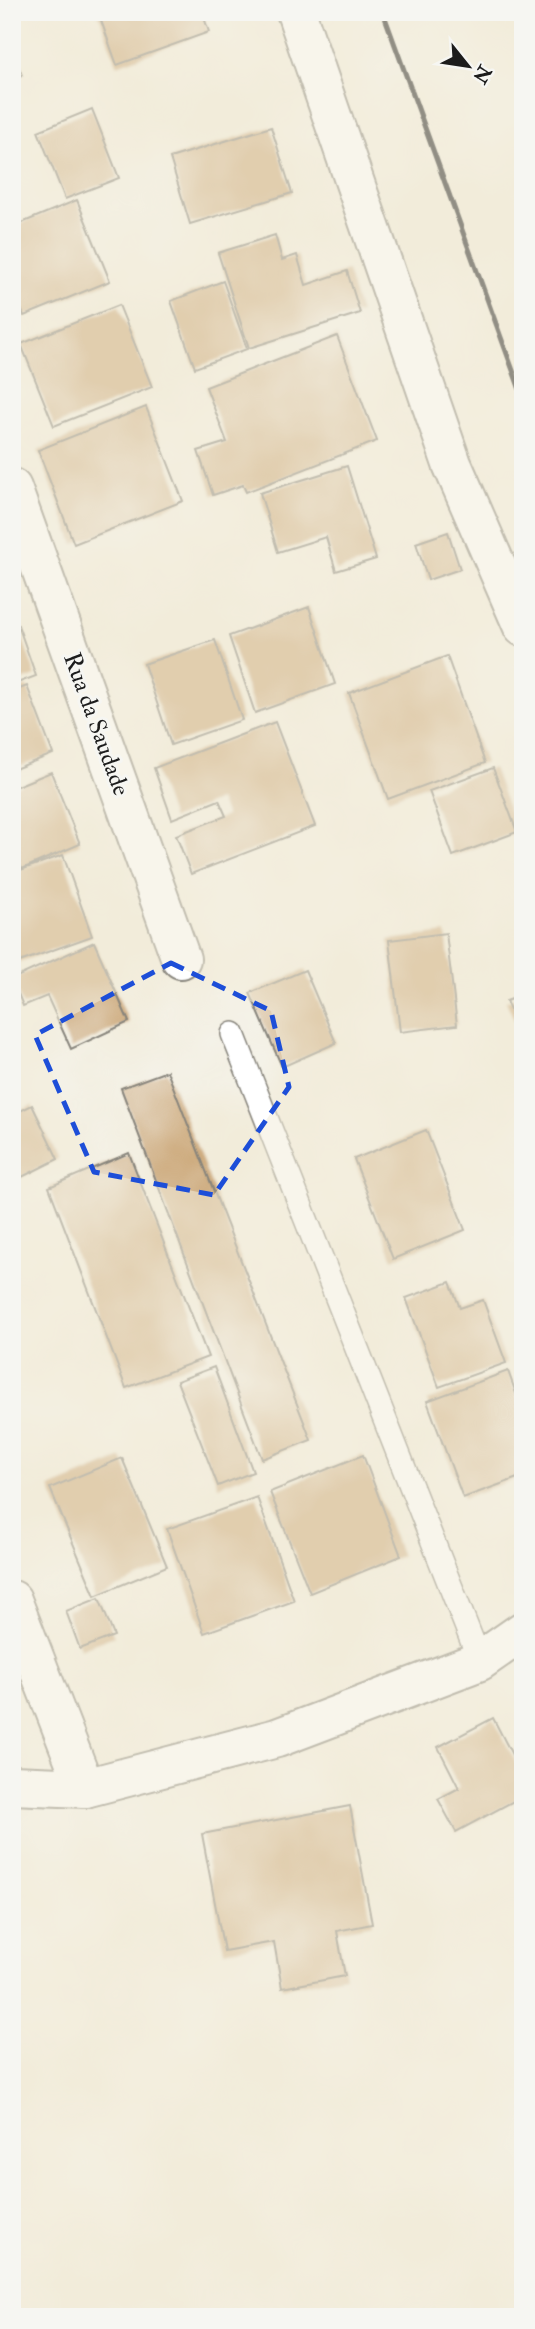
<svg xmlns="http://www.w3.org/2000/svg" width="535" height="2329" viewBox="0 0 535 2329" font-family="'IM FELL Double Pica',serif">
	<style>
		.building { fill: #cca879 }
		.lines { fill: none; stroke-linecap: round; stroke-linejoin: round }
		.lane-casing { stroke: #87847b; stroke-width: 26 }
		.street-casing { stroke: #87847b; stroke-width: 42 }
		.secondary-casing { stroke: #87847b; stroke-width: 42 }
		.lane { stroke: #fff; stroke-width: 23 }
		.street { stroke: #fff; stroke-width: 38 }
		.secondary { stroke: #fff; stroke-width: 38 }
		.rail { stroke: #1c1c1c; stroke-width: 5 }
		.marked { fill: none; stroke: #1d4ed8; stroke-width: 5; stroke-dasharray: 14 9; stroke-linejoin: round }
		.labels { text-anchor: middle; stroke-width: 6; stroke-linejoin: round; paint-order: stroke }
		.street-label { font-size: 24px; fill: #1c1c1c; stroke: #f6f6f2 }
	</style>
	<rect width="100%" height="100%" fill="#f6f6f2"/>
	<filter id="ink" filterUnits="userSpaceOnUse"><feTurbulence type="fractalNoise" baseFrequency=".0143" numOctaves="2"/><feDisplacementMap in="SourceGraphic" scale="14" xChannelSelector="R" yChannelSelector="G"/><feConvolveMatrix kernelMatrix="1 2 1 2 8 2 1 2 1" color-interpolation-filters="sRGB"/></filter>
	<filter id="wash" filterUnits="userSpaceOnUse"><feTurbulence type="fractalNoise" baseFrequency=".00686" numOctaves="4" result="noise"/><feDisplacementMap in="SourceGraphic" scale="28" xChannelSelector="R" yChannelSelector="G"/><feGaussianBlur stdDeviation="1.57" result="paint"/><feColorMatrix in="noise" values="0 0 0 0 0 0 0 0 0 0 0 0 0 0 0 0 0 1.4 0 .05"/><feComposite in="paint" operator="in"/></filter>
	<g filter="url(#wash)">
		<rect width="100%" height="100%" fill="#f2ecda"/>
		<g id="blocks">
			<g class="building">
				<path d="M 98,12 L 202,12 L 209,32 L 117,65 Z"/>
				<path d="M 12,50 L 22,75 L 12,78 Z"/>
				<path d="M 92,109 L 119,178 L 65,199 L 38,131 Z"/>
				<path d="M 271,127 L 292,193 L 190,224 L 170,158 Z"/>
				<path d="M 77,200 L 110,281 L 24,316 L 12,287 L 12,227 Z"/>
				<path d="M 275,235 L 282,260 L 297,255 L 306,285 L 347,271 L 360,313 L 249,348 L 218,253 Z"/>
				<path d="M 223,281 L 247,349 L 195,368 L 171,301 Z"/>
				<path d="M 119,305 L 152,387 L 54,426 L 21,344 Z"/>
				<path d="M 337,336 L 377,441 L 246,492 L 243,485 L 213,495 L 198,451 L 227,442 L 206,387 Z"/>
				<path d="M 146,407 L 183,501 L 74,544 L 38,450 Z"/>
				<path d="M 347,466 L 376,559 L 336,571 L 326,537 L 278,552 L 260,493 Z"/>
				<path d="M 448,532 L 460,569 L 428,580 L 416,543 Z"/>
				<path d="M 309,607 L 335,684 L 255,713 L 229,636 Z"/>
				<path d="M 18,625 L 36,676 L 12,685 L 12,627 Z"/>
				<path d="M 215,640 L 242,720 L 171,745 L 144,664 Z"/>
				<path d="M 447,656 L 485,763 L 388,799 L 349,693 Z"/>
				<path d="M 27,686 L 53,754 L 12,770 L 12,692 Z"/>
				<path d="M 275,722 L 315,826 L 191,874 L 176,835 L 226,816 L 219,800 L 172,819 L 154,768 Z"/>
				<path d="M 493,768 L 517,832 L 453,856 L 429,791 Z"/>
				<path d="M 51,772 L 80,844 L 22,869 L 12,846 L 12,788 Z"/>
				<path d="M 63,855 L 92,936 L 14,964 L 12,873 Z"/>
				<path d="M 446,933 L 457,1025 L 400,1032 L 389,940 Z"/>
				<path d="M 94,942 L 129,1022 L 71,1049 L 47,996 L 23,1006 L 12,979 Z"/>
				<path d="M 305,970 L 336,1043 L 282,1067 L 250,993 Z"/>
				<path d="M 523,995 L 523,1040 L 506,1001 Z"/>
				<path d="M 167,1071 L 311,1440 L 262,1459 L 121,1088 Z"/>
				<path d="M 32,1105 L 58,1159 L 12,1182 L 12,1115 Z"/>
				<path d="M 426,1130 L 465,1230 L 393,1259 L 354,1159 Z"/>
				<path d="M 129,1153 L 208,1357 L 126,1388 L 49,1187 Z"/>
				<path d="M 450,1282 L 460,1308 L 483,1300 L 506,1363 L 439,1387 L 406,1298 Z"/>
				<path d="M 214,1367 L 253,1472 L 218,1486 L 177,1381 Z"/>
				<path d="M 508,1371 L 523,1413 L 523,1476 L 463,1498 L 427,1401 Z"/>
				<path d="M 363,1455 L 401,1556 L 310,1593 L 270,1492 Z"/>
				<path d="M 122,1458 L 167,1566 L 95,1596 L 50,1488 Z"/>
				<path d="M 257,1497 L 294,1601 L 204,1633 L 167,1529 Z"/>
				<path d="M 99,1598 L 114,1636 L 80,1649 L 66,1611 Z"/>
				<path d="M 493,1718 L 523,1776 L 523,1796 L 456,1832 L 438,1799 L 459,1788 L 438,1747 Z"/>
				<path d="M 350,1806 L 372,1924 L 337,1931 L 345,1976 L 282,1988 L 274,1942 L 224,1951 L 202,1834 Z"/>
			</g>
		</g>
	</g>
	<g filter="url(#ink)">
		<use href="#blocks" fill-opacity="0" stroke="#87847b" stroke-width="2"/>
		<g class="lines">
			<g class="lane-casing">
				<path id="lane" d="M 233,1034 L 480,1661"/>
			</g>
			<g class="street-casing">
				<g id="street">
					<path d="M 296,12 L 452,464 L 523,627"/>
					<path d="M 12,488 L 181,959"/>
					<path d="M 12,1600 L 85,1788"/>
				</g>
			</g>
			<g class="secondary-casing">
				<path id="secondary" d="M 12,1785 L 85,1788 L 277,1738 L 480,1661 L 523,1631"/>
			</g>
			<use href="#lane" class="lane"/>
			<use href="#street" class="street"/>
			<use href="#secondary" class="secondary"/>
			<path class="rail" d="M 383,12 L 523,398"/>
		</g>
	</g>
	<path d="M0 0H535V2329H0ZM 171,963 L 271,1011 L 289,1087 L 214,1195 L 94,1172 L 35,1035 Z" fill="#f2ecda" fill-opacity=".55" fill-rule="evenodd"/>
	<path class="marked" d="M 171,963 L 271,1011 L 289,1087 L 214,1195 L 94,1172 L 35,1035 Z"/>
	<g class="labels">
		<g class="street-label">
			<text transform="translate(97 724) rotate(70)" y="8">Rua da Saudade</text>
		</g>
	</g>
	<rect width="535" height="2329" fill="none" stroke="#f6f6f2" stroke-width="42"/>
	<g transform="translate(468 66) rotate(120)" stroke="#f6f6f2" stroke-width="5" paint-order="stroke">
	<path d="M0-5L12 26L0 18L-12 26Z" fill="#1c1c1c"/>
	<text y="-10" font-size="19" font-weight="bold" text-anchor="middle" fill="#1c1c1c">N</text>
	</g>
</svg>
